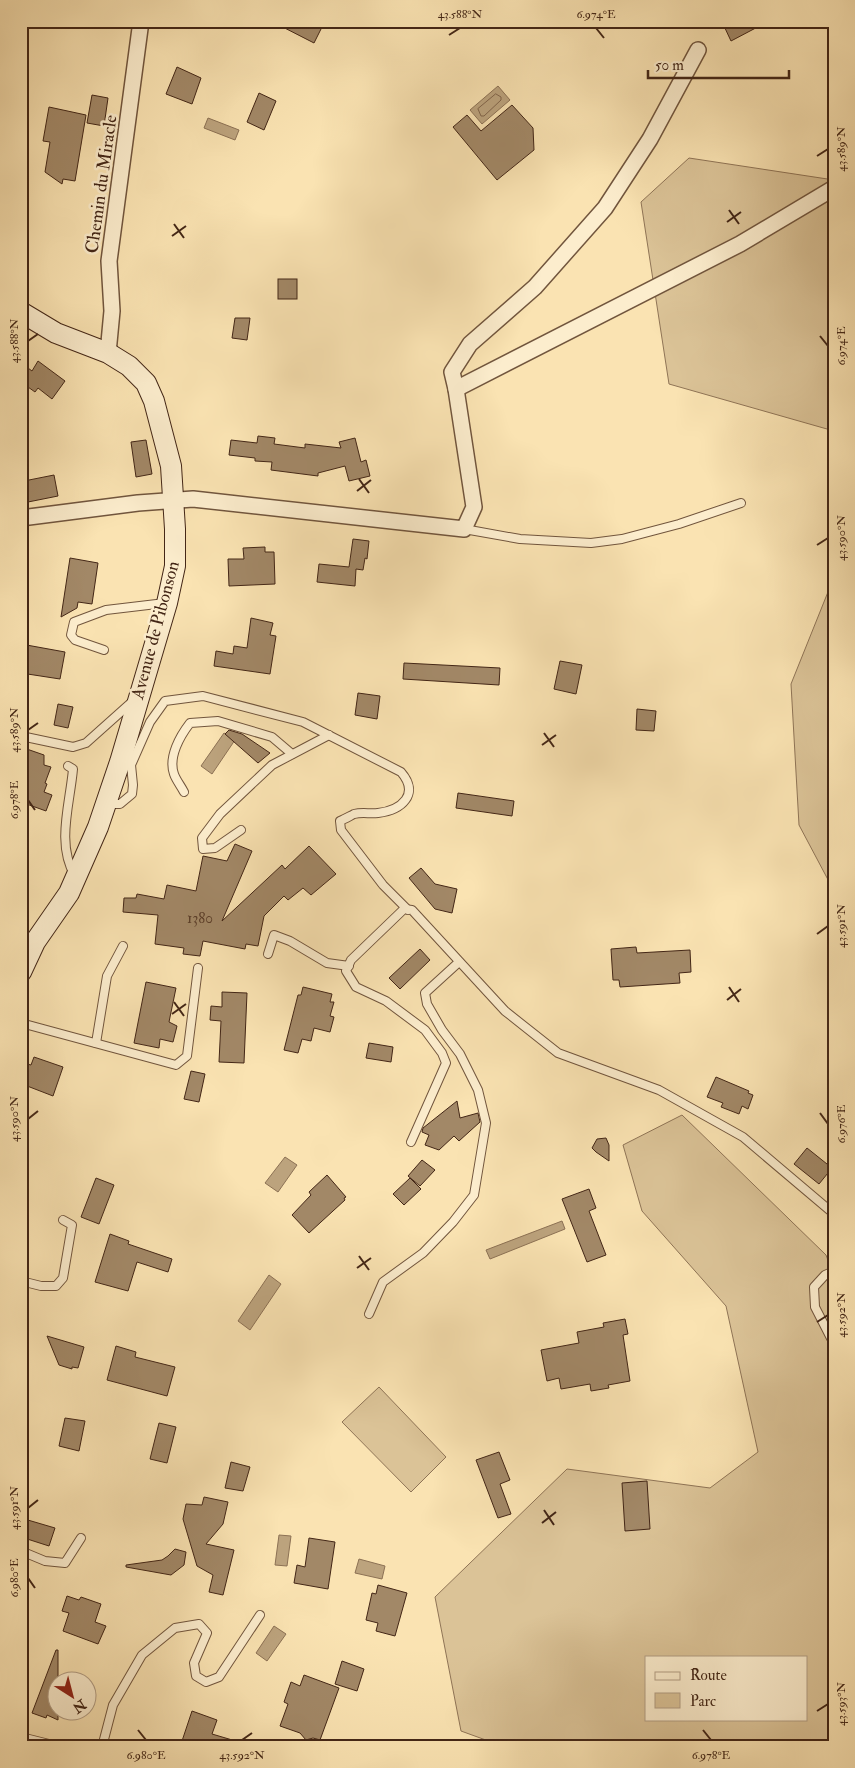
<svg xmlns="http://www.w3.org/2000/svg" width="855" height="1768" viewBox="0 0 855 1768" font-family="'IM FELL Double Pica',serif">
	<style>
		.green { fill: #dbc397; stroke: #8f7456; fill-rule: evenodd }
		.water { fill: #bca37d; stroke: #8c7154 }
		.lines { fill: none; stroke-linecap: round; stroke-linejoin: round }
		.shore { stroke: #80644a; stroke-width: 1 }
		.building { fill: #a28867; stroke: #432616 }
		.lane-casing { stroke: #71553d; stroke-width: 10 }
		.street-casing { stroke: #71553d; stroke-width: 18 }
		.secondary-casing { stroke: #432616; stroke-width: 22 }
		.lane { stroke: #fcedcd; stroke-width: 8 }
		.street { stroke: #fcedcd; stroke-width: 15 }
		.secondary { stroke: #fcedcd; stroke-width: 20 }
		.ticks { fill: none; stroke: #432616; stroke-width: 2 }
		.labels { text-anchor: middle; stroke-width: 5; stroke-linejoin: round; paint-order: stroke }
		.number-label { font-size: 15px; fill: #5b3e2a }
		.street-label { font-size: 18px; fill: #432616; stroke: #fcedcd }
		.neatline { fill: none; stroke: #432616; stroke-width: 2 }
		.ticks-label { font-size: 12px; text-anchor: middle; fill: #432616 }
	</style>
	<rect width="100%" height="100%" fill="#fae3b2"/>
	<filter id="stains"><feTurbulence type="fractalNoise" baseFrequency=".004" numOctaves="4"/><feColorMatrix values="0 0 0 0 .2 0 0 0 0 .09 0 0 0 0 .02 0 0 0 .5 -.17"/></filter>
	<radialGradient id="worn" r=".72"><stop offset=".6" stop-color="#630" stop-opacity="0"/><stop offset="1" stop-color="#630" stop-opacity=".3"/></radialGradient>
	<g class="green">
		<path d="M 689,158 L 834,180 L 834,431 L 669,384 L 641,202 Z"/>
		<path d="M 834,577 L 834,891 L 799,825 L 791,684 Z"/>
		<path d="M 682,1115 L 826,1255 L 834,1276 L 834,1747 L 505,1747 L 461,1731 L 435,1597 L 567,1469 L 710,1488 L 758,1452 L 726,1306 L 642,1211 L 623,1145 ZM 646,1657 L 806,1657 L 806,1719 L 646,1719 Z"/>
		<path d="M 379,1387 L 446,1457 L 411,1492 L 342,1422 Z"/>
	</g>
	<g class="water">
		<path d="M 498,86 L 510,100 L 482,124 L 470,110 Z"/>
		<path d="M 208,118 L 239,130 L 235,140 L 204,128 Z"/>
		<path d="M 224,733 L 235,740 L 212,774 L 201,766 Z"/>
		<path d="M 285,1157 L 297,1165 L 278,1192 L 265,1183 Z"/>
		<path d="M 562,1221 L 565,1229 L 490,1259 L 486,1250 Z"/>
		<path d="M 269,1275 L 281,1284 L 250,1330 L 238,1321 Z"/>
		<path d="M 279,1535 L 291,1536 L 287,1566 L 275,1565 Z"/>
		<path d="M 359,1559 L 385,1566 L 382,1579 L 355,1573 Z"/>
		<path d="M 274,1626 L 286,1634 L 267,1661 L 256,1653 Z"/>
	</g>
	<g class="lines">
		<path class="shore" d="M 496,94 L 501,97 L 501,100 L 484,116 L 481,116 L 478,109 Z"/>
	</g>
	<g class="building">
		<path d="M 271,21 L 325,21 L 314,43 Z"/>
		<path d="M 732,21 L 769,21 L 731,41 L 724,26 Z"/>
		<path d="M 177,67 L 201,78 L 192,104 L 166,94 Z"/>
		<path d="M 259,93 L 276,101 L 264,130 L 247,122 Z"/>
		<path d="M 92,95 L 108,98 L 104,126 L 87,123 Z"/>
		<path d="M 512,105 L 533,128 L 534,150 L 497,180 L 453,127 L 467,115 L 481,131 Z"/>
		<path d="M 49,107 L 86,115 L 75,181 L 63,179 L 62,184 L 45,172 L 50,142 L 43,141 Z"/>
		<rect x="278" y="279" width="19" height="20"/>
		<path d="M 235,318 L 250,318 L 247,340 L 232,338 Z"/>
		<path d="M 38,361 L 65,381 L 52,399 L 38,388 L 35,392 L 21,382 L 21,377 L 28,368 L 32,371 Z"/>
		<path d="M 258,436 L 275,438 L 274,444 L 305,448 L 305,444 L 341,448 L 339,442 L 355,438 L 361,462 L 366,460 L 370,476 L 349,481 L 345,466 L 318,473 L 318,476 L 271,470 L 272,462 L 255,461 L 255,458 L 229,455 L 231,440 L 257,443 Z"/>
		<path d="M 146,440 L 152,474 L 136,477 L 131,442 Z"/>
		<path d="M 54,475 L 58,496 L 28,502 L 24,481 Z"/>
		<path d="M 353,539 L 369,541 L 367,559 L 365,558 L 363,570 L 356,569 L 355,586 L 317,582 L 319,564 L 349,567 Z"/>
		<path d="M 265,547 L 265,552 L 274,552 L 275,584 L 229,586 L 228,559 L 244,559 L 243,548 Z"/>
		<path d="M 70,558 L 98,563 L 92,604 L 78,602 L 77,608 L 61,617 Z"/>
		<path d="M 251,618 L 273,623 L 270,635 L 276,636 L 270,674 L 214,666 L 216,651 L 233,654 L 234,646 L 247,648 Z"/>
		<path d="M 21,644 L 65,652 L 60,679 L 21,673 Z"/>
		<path d="M 560,661 L 582,665 L 576,694 L 554,689 Z"/>
		<path d="M 404,663 L 500,668 L 499,685 L 403,679 Z"/>
		<path d="M 358,693 L 380,696 L 377,719 L 355,715 Z"/>
		<path d="M 58,704 L 73,707 L 68,728 L 54,725 Z"/>
		<path d="M 637,709 L 656,711 L 654,731 L 636,730 Z"/>
		<path d="M 229,730 L 242,734 L 270,753 L 258,763 L 225,734 Z"/>
		<path d="M 21,747 L 44,755 L 44,765 L 51,767 L 45,783 L 47,784 L 44,792 L 52,795 L 46,811 L 21,802 Z"/>
		<path d="M 458,793 L 514,801 L 512,816 L 456,808 Z"/>
		<path d="M 235,844 L 252,851 L 222,921 L 282,865 L 285,869 L 309,846 L 336,874 L 311,895 L 303,888 L 288,900 L 284,896 L 264,916 L 258,946 L 246,944 L 245,949 L 203,941 L 200,956 L 183,954 L 184,948 L 155,944 L 158,915 L 123,912 L 124,898 L 136,898 L 137,894 L 164,899 L 167,885 L 196,891 L 203,856 L 227,861 Z"/>
		<path d="M 421,868 L 435,884 L 457,889 L 452,913 L 435,909 L 409,878 Z"/>
		<path d="M 636,947 L 637,953 L 690,950 L 691,972 L 679,973 L 680,983 L 620,987 L 619,980 L 613,980 L 611,949 Z"/>
		<path d="M 420,949 L 430,960 L 400,989 L 389,978 Z"/>
		<path d="M 146,982 L 176,988 L 169,1022 L 177,1026 L 173,1042 L 160,1039 L 159,1048 L 134,1043 Z"/>
		<path d="M 303,987 L 332,994 L 330,1002 L 334,1002 L 330,1016 L 334,1017 L 330,1032 L 314,1028 L 311,1041 L 302,1039 L 298,1053 L 284,1050 L 298,995 L 301,995 Z"/>
		<path d="M 222,992 L 247,993 L 244,1063 L 219,1062 L 221,1021 L 210,1020 L 211,1006 L 222,1007 Z"/>
		<path d="M 369,1043 L 393,1047 L 391,1062 L 366,1058 Z"/>
		<path d="M 34,1057 L 63,1067 L 53,1096 L 22,1084 L 27,1064 L 31,1065 Z"/>
		<path d="M 191,1071 L 205,1074 L 199,1102 L 184,1099 Z"/>
		<path d="M 716,1077 L 749,1091 L 748,1093 L 753,1095 L 748,1109 L 742,1106 L 739,1114 L 721,1107 L 723,1103 L 707,1097 Z"/>
		<path d="M 457,1101 L 460,1118 L 478,1113 L 480,1122 L 459,1141 L 454,1136 L 439,1150 L 425,1145 L 429,1135 L 422,1132 L 423,1128 Z"/>
		<path d="M 606,1138 L 609,1145 L 609,1161 L 596,1152 L 592,1148 L 597,1139 Z"/>
		<path d="M 807,1148 L 832,1168 L 819,1184 L 794,1164 Z"/>
		<path d="M 422,1160 L 435,1170 L 420,1186 L 408,1176 Z"/>
		<path d="M 327,1175 L 346,1197 L 344,1198 L 345,1200 L 309,1233 L 292,1215 L 311,1195 L 309,1192 Z"/>
		<path d="M 96,1178 L 114,1185 L 99,1224 L 81,1217 Z"/>
		<path d="M 410,1178 L 421,1189 L 404,1205 L 393,1194 Z"/>
		<path d="M 589,1189 L 596,1208 L 589,1211 L 606,1255 L 587,1262 L 562,1199 Z"/>
		<path d="M 110,1234 L 129,1241 L 128,1244 L 172,1259 L 168,1272 L 137,1262 L 128,1291 L 95,1282 Z"/>
		<path d="M 625,1319 L 628,1334 L 623,1335 L 630,1381 L 608,1385 L 609,1388 L 591,1391 L 590,1384 L 561,1389 L 559,1378 L 547,1381 L 541,1350 L 579,1343 L 577,1332 L 604,1327 L 603,1323 Z"/>
		<path d="M 47,1336 L 84,1347 L 78,1368 L 72,1367 L 72,1369 L 59,1365 Z"/>
		<path d="M 116,1346 L 136,1352 L 135,1357 L 175,1367 L 167,1396 L 107,1380 Z"/>
		<path d="M 65,1418 L 85,1421 L 79,1451 L 59,1446 Z"/>
		<path d="M 159,1423 L 176,1427 L 167,1463 L 150,1459 Z"/>
		<path d="M 499,1452 L 510,1480 L 500,1484 L 511,1514 L 498,1518 L 476,1460 Z"/>
		<path d="M 231,1462 L 250,1467 L 243,1491 L 225,1488 Z"/>
		<path d="M 647,1481 L 650,1529 L 625,1531 L 622,1483 Z"/>
		<path d="M 204,1497 L 228,1502 L 223,1524 L 206,1544 L 234,1550 L 223,1595 L 209,1592 L 213,1575 L 197,1566 L 183,1519 L 186,1504 L 202,1505 Z"/>
		<path d="M 21,1518 L 55,1528 L 49,1546 L 21,1537 Z"/>
		<path d="M 309,1538 L 335,1542 L 328,1589 L 294,1583 L 297,1565 L 305,1567 Z"/>
		<path d="M 175,1549 L 186,1552 L 184,1565 L 171,1575 L 126,1567 L 126,1565 L 162,1560 L 168,1556 Z"/>
		<path d="M 378,1585 L 407,1593 L 395,1636 L 376,1631 L 378,1623 L 366,1620 L 372,1593 L 376,1594 Z"/>
		<path d="M 67,1596 L 79,1600 L 81,1597 L 101,1604 L 95,1622 L 106,1626 L 98,1644 L 63,1631 L 69,1613 L 62,1611 Z"/>
		<path d="M 56,1650 L 58,1650 L 58,1720 L 47,1715 L 46,1718 L 32,1713 Z"/>
		<path d="M 342,1661 L 364,1669 L 357,1691 L 335,1684 Z"/>
		<path d="M 304,1675 L 339,1688 L 320,1740 L 313,1738 L 306,1740 L 300,1733 L 280,1726 L 288,1704 L 284,1702 L 291,1682 L 300,1686 Z"/>
		<path d="M 192,1711 L 217,1720 L 212,1734 L 239,1742 L 239,1747 L 180,1747 Z"/>
	</g>
	<g class="lines">
		<g class="lane-casing">
			<g id="lane">
				<path d="M 464,529 L 520,539 L 591,543 L 622,539 L 679,524 L 741,503"/>
				<path d="M 104,650 L 75,640 L 71,635 L 74,622 L 106,610 L 165,603"/>
				<path d="M 21,736 L 73,747 L 86,743 L 133,701"/>
				<path d="M 68,766 L 73,769 C 70,804 56,844 75,876"/>
				<path d="M 184,792 C 181,786 176,780 174,774 C 168,757 180,736 190,723 L 218,721 L 272,737 L 292,754"/>
				<path d="M 107,804 L 120,804 L 132,794 L 133,785 L 131,765 L 150,722 L 165,701 L 203,696 L 303,722 L 401,772 C 420,794 402,810 378,813 C 370,814 362,812 354,814 C 350,816 345,819 340,821 L 341,830 L 383,885 L 408,910"/>
				<path d="M 241,830 L 215,848 L 203,849 L 202,838 L 220,814 L 272,765 L 329,735"/>
				<path d="M 268,954 L 274,935 L 290,941 L 327,963 L 349,966"/>
				<path d="M 21,1023 L 176,1065 L 187,1056 L 198,968"/>
				<path d="M 96,1043 L 107,976 L 123,946"/>
				<path d="M 411,1142 L 446,1063 L 442,1053 L 425,1030 L 386,1001 L 356,987 L 346,971 L 351,960 L 404,909 L 412,910 L 505,1011 L 558,1053 L 659,1090 L 743,1137 L 834,1214"/>
				<path d="M 834,1271 L 825,1275 L 814,1287 L 815,1307 L 834,1344"/>
				<path d="M 21,1281 L 41,1286 L 56,1286 L 63,1278 L 72,1225 L 63,1220"/>
				<path d="M 369,1314 L 383,1282 L 423,1253 L 453,1222 L 474,1195 L 486,1123 L 478,1090 L 460,1054 L 442,1030 L 427,1004 L 425,993 L 459,962"/>
				<path d="M 21,1551 L 45,1561 L 65,1563 L 81,1538"/>
				<path d="M 21,1737 L 61,1747"/>
				<path d="M 102,1747 L 113,1705 L 142,1655 L 175,1628 L 199,1624 L 207,1633 L 194,1663 L 196,1676 L 206,1682 L 219,1677 L 260,1615"/>
			</g>
		</g>
		<g class="street-casing">
			<g id="street">
				<path d="M 108,353 L 112,311 L 109,261 L 141,21"/>
				<path d="M 456,389 L 740,244 L 834,188"/>
				<path d="M 21,518 L 138,503 L 193,499 L 464,529 L 474,507 L 456,389 L 452,372 L 470,344 L 535,287 L 605,208 L 650,139 L 698,50"/>
			</g>
		</g>
		<g class="secondary-casing">
			<path id="secondary" d="M 21,312 L 56,333 L 108,353 L 129,366 L 146,383 L 154,401 L 171,466 L 175,529 L 175,566 L 167,603 L 120,762 L 98,827 L 69,893 L 35,942 L 21,972"/>
		</g>
		<use href="#lane" class="lane"/>
		<use href="#street" class="street"/>
		<use href="#secondary" class="secondary"/>
	</g>
	<path class="ticks" d="M 596,28 L 604,38M 449,35 L 460,28M 817,156 L 828,149M 729,210 L 739,224M 727,222 L 741,212M 174,224 L 184,238M 172,236 L 186,226M 820,336 L 828,346M 28,341 L 38,334M 359,479 L 369,493M 357,491 L 371,480M 817,545 L 828,538M 28,730 L 38,723M 544,733 L 554,747M 542,745 L 556,735M 28,800 L 35,810M 817,934 L 828,926M 729,987 L 739,1002M 727,1000 L 741,989M 174,1002 L 184,1016M 172,1014 L 186,1004M 820,1113 L 828,1124M 28,1119 L 38,1111M 359,1256 L 369,1270M 357,1268 L 371,1258M 817,1322 L 828,1315M 28,1508 L 38,1500M 544,1510 L 554,1525M 542,1523 L 556,1512M 28,1578 L 35,1588M 817,1711 L 828,1704M 138,1730 L 146,1740M 703,1730 L 711,1740M 242,1740 L 252,1733"/>
	<g class="labels">
		<g class="number-label">
			<text x="200" y="923">1380</text>
		</g>
		<g class="street-label">
			<text transform="translate(101 184) rotate(-82)" y="6">Chemin du Miracle</text>
			<text transform="translate(155 630) rotate(-75)" y="6">Avenue de Pibonson</text>
		</g>
	</g>
	<rect width="855" height="1768" fill="none" stroke="#fae3b2" stroke-width="55"/>
	<rect x="645" y="1656" width="162" height="65" fill="#fcedcd" stroke="#b29d84"/>
	<rect x="655" y="1672" width="25" height="8" fill="#fcedcd" stroke="#b29d84"/>
	<text x="690" y="1680" font-size="15" fill="#432616">Route</text>
	<rect x="655" y="1693" width="25" height="15" fill="#dbc397" stroke="#b29d84"/>
	<text x="690" y="1706" font-size="15" fill="#432616">Parc</text>
	<g transform="translate(72 1696) rotate(144)"><circle r="24" fill="#fcedcd" stroke="#b29d84"/>
	<path d="M0-4L9 19L0 12L-9 19Z" fill="#8f2418"/>
	<text y="-8" font-size="14" font-weight="bold" text-anchor="middle" fill="#432616">N</text>
	</g>
	<path d="M648 70v8h141v-8" fill="none" stroke="#432616" stroke-width="2.5"/>
	<text x="655" y="70" font-size="15" fill="#432616" stroke="#fcedcd" stroke-width="4" paint-order="stroke">50 m</text>
	<rect x="28" y="28" width="800" height="1712" class="neatline"/>
	<g class="ticks-label">
		<text x="460" y="18">43.588°N</text>
		<text x="596" y="18">6.974°E</text>
		<text transform="translate(841 149) rotate(-90)" y="4">43.589°N</text>
		<text transform="translate(14 341) rotate(-90)" y="4">43.588°N</text>
		<text transform="translate(841 346) rotate(-90)" y="4">6.974°E</text>
		<text transform="translate(841 538) rotate(-90)" y="4">43.590°N</text>
		<text transform="translate(14 730) rotate(-90)" y="4">43.589°N</text>
		<text transform="translate(14 800) rotate(-90)" y="4">6.978°E</text>
		<text transform="translate(841 926) rotate(-90)" y="4">43.591°N</text>
		<text transform="translate(14 1119) rotate(-90)" y="4">43.590°N</text>
		<text transform="translate(841 1124) rotate(-90)" y="4">6.976°E</text>
		<text transform="translate(841 1315) rotate(-90)" y="4">43.592°N</text>
		<text transform="translate(14 1508) rotate(-90)" y="4">43.591°N</text>
		<text transform="translate(14 1578) rotate(-90)" y="4">6.980°E</text>
		<text transform="translate(841 1704) rotate(-90)" y="4">43.593°N</text>
		<text x="146" y="1759">6.980°E</text>
		<text x="242" y="1759">43.592°N</text>
		<text x="711" y="1759">6.978°E</text>
	</g>
	<rect width="100%" height="100%" filter="url(#stains)"/>
	<rect width="100%" height="100%" fill="url(#worn)"/>
</svg>
